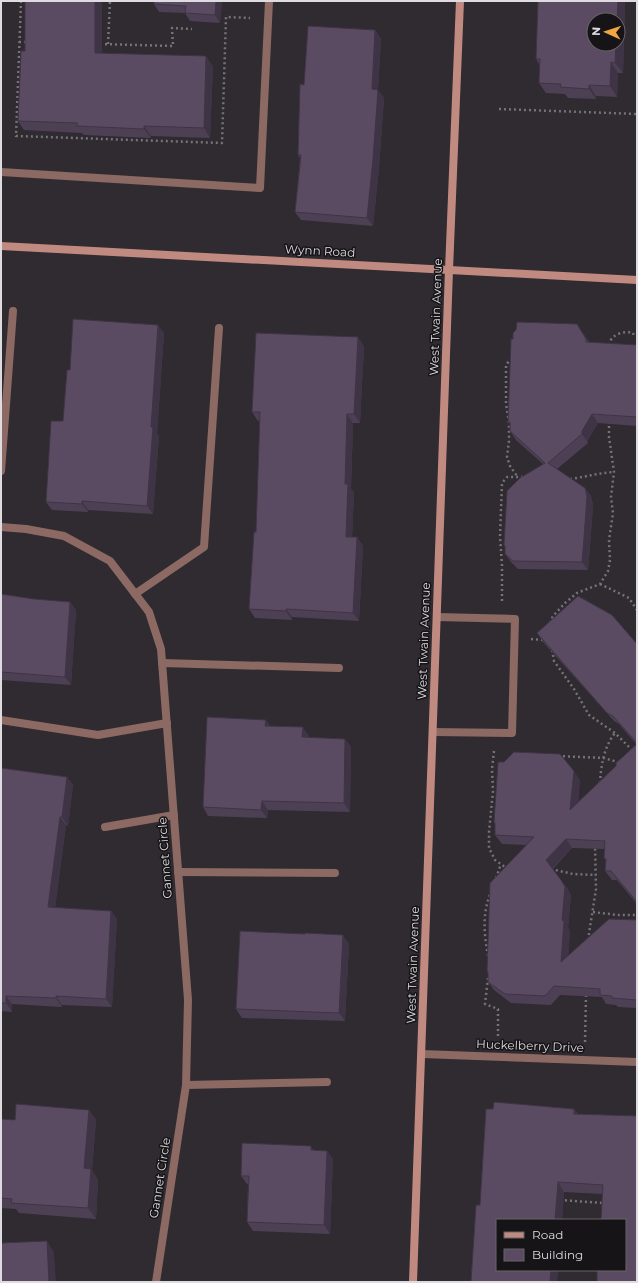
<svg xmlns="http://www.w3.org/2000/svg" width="638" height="1283" viewBox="0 0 638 1283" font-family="Montserrat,sans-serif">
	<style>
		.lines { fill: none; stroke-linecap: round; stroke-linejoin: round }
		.path { stroke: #767278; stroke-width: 2.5; stroke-dasharray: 2 3; stroke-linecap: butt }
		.lane { stroke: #8c6963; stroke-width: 8 }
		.street { stroke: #8c6963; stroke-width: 8 }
		.secondary { stroke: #c18a81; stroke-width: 8 }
		.wall { fill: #4d4055 }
		.shaded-wall { fill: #3f3445 }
		.building { fill: #5a4b63; stroke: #3f3445 }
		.labels { text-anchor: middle; stroke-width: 3; stroke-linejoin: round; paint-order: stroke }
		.street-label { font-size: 12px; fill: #dedce0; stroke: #161417 }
	</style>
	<rect width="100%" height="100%" fill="#2f2b31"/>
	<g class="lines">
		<g class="path">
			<path d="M 21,1 L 16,136 L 222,143 L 226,17 L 250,18"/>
			<path d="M 19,42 L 29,42"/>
			<path d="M 100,44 L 173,46 L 172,28 L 192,29"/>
			<path d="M 108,44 L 110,1"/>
			<path d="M 499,109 L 637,114"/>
			<path d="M 609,345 C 610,335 624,330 633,333 L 634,336"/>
			<path d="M 513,361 L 509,361 L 506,365 L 506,404 L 509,423 L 509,441 L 507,457 L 510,466 L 517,476"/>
			<path d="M 570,479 C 585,477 598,473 614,472"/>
			<path d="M 600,584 L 629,598 L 637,610"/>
			<path d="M 502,601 L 502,565 L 500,537 L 502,483 L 507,477 L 525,477"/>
			<path d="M 550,623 L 553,616 L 565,603 L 577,593 L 600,584 L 608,571 L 610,560 L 609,540 L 613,513 L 611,497 L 614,472 L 609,437 L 609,422"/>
			<path d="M 531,639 L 544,640"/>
			<path d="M 552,650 L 554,661 L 574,689 L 589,715 L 615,733 L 637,755"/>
			<path d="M 494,751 L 492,769 L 493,791 L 489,832 L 489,848 L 495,860 L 505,867 L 508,867"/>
			<path d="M 558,756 L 604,758 L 621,763"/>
			<path d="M 600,783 C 601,765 604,747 615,733"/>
			<path d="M 551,869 L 573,874 L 596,875"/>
			<path d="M 496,878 L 501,864"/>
			<path d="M 593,912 L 617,915 L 637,915"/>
			<path d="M 588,940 L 596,889 L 595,845"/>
			<path d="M 488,956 C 484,934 482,913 491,892"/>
			<path d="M 488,978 L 485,1004 L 498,1009 L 498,1038"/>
			<path d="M 585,1042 L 586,995"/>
			<path d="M 560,1200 L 603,1203"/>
		</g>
		<g class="lane">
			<path d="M 1,172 L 260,188 L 269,1"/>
			<path d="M 1,471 L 13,311"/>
			<path d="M 135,594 L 204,547 L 219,328"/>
			<path d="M 162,663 L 339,668"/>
			<path d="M 1,720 L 98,735 L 167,723"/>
			<path d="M 433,732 L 512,733 L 515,619 L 437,617"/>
			<path d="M 105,827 L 174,815"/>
			<path d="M 178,872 L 335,873"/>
			<path d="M 186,1085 L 327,1082"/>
		</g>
		<g class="street">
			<path d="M 1,527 L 26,529 L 64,536 L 110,561 L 149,612 L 161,649 L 188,1000 L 186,1085 L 156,1282"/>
			<path d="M 422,1054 L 637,1062"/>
		</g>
		<g class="secondary">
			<path d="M 1,246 L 637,280"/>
			<path d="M 413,1282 L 449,270 L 460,1"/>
		</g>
	</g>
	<g class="wall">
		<path d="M 102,1 L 102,53 L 213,66 L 210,138 L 151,136 L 151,138 L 84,135 L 82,133 L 24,130 L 18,121 L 25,51 Z"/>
		<path d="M 222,1 L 220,23 L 190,21 L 185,13 L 159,12 L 154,4 Z"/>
		<path d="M 625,1 L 623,73 L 618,73 L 617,97 L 596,96 L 596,99 L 568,98 L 565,94 L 546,93 L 539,83 L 539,64 L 536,59 Z"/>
		<path d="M 375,30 L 381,39 L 378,90 L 384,98 L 379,168 L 373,226 L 301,220 L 295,212 L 300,158 L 298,155 L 304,85 Z"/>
		<path d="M 577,324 L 589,342 L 637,345 L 637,426 L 598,423 L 588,440 L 588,443 L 557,469 L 585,488 L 591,496 L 593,505 L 590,547 L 588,570 L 518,569 L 511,562 L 505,554 L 505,547 L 504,545 L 543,464 L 516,440 L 510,431 L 510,424 L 508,422 Z"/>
		<path d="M 164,333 L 157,434 L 159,436 L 153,514 L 88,510 L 88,512 L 52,510 L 46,502 L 63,421 L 70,370 Z"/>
		<path d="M 364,346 L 360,423 L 353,423 L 351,489 L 354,492 L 352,537 L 357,537 L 363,546 L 359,621 L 292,617 L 292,620 L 255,618 L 249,609 L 256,532 L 260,421 L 258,421 L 252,412 Z"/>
		<path d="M 1,594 L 34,599 L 70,602 L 76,610 L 71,685 L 1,680 Z"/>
		<path d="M 537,633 L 637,644 L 637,904 L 617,880 L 612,880 L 605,871 L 606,860 L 604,858 L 605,849 L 572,848 L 553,869 L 567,888 L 571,895 L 568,928 L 570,930 L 568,956 L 637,920 L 637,1008 L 618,1007 L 616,1005 L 606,1004 L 602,997 L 560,995 L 551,1005 L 511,1003 L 494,990 L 488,982 L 488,973 L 487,971 L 526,845 L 502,844 L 495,835 L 495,824 L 494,822 L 580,780 L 578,802 L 616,766 L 636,744 L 619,724 L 614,721 L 543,642 Z"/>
		<path d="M 270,726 L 309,736 L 308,738 L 345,739 L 351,747 L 350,812 L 268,810 L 267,818 L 208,816 L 203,807 Z"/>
		<path d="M 1,768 L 67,777 L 73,785 L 68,826 L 66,825 L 55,908 L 111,911 L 117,919 L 112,1007 L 62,1005 L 62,1007 L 12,1004 L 12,1012 L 1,1011 Z"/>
		<path d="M 349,944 L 345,1021 L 242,1018 L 236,1009 Z"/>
		<path d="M 494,1102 L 574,1109 L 578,1114 L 637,1116 L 637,1282 L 597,1282 L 597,1270 L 625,1270 L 625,1220 L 601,1220 L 602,1194 L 564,1192 L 562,1220 L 497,1220 L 497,1270 L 558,1270 L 557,1282 L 471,1282 L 476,1205 L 480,1205 L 486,1109 L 493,1109 Z"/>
		<path d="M 89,1110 L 96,1120 L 92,1170 L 98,1180 L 96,1219 L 19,1213 L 16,1209 L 1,1208 L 1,1119 L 15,1120 Z"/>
		<path d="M 327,1151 L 333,1159 L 330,1234 L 253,1231 L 247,1222 L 248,1184 L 247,1184 L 241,1176 Z"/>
	</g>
	<g class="shaded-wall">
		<path d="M 95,1 L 102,1 L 102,63 L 95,53 Z"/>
		<path d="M 216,1 L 222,1 L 220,23 L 215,15 Z"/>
		<path d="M 618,1 L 625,1 L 623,73 L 615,63 L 616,44 L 618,44 L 618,20 L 617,20 Z"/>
		<path d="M 375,30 L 381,39 L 378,90 L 384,98 L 379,168 L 373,226 L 367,218 L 372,89 Z"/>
		<path d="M 206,56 L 213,66 L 210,138 L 204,128 Z"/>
		<path d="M 611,62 L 618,73 L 617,97 L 610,86 Z"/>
		<path d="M 589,85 L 596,96 L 596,99 L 589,89 Z"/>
		<path d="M 144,126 L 151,136 L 151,138 L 144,129 Z"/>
		<path d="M 158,325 L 164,333 L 157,434 L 159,436 L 153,514 L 147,506 L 151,427 Z"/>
		<path d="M 358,337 L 364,346 L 360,423 L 354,414 Z"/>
		<path d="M 347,414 L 353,423 L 351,489 L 354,492 L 352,545 L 346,537 L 345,484 Z"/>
		<path d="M 592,414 L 598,423 L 588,440 L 588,443 L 582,434 L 582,431 Z"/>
		<path d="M 585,488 L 591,496 L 593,505 L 590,547 L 588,570 L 582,562 Z"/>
		<path d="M 82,501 L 88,510 L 88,512 L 82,504 Z"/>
		<path d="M 357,537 L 363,546 L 359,621 L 353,613 Z"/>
		<path d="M 70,602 L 76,610 L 71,685 L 65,677 Z"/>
		<path d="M 286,609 L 292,617 L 292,620 L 286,611 Z"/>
		<path d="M 266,720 L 272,728 L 265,726 Z"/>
		<path d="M 303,727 L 309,736 L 308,746 L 302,737 Z"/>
		<path d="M 345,739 L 351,747 L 350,812 L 344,803 Z"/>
		<path d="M 574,771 L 580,780 L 577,819 L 570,810 Z"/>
		<path d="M 67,777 L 73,785 L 68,826 L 62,817 Z"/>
		<path d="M 262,801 L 268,810 L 267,818 L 261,810 Z"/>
		<path d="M 60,817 L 66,825 L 54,916 L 48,907 Z"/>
		<path d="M 566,839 L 572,848 L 552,869 L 546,860 Z"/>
		<path d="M 561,880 L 567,888 L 571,895 L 568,928 L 570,930 L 568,971 L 561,962 L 562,920 Z"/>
		<path d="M 111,911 L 117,919 L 112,1007 L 106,999 Z"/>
		<path d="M 343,935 L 349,944 L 345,1021 L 339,1013 Z"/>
		<path d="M 6,996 L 12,1004 L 12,1012 L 6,1003 Z"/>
		<path d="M 56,996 L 62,1005 L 62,1007 L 56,998 Z"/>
		<path d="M 574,1109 L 581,1118 L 574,1114 Z"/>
		<path d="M 89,1110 L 96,1120 L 92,1170 L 98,1180 L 96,1219 L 88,1208 L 84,1168 Z"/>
		<path d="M 311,1146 L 317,1154 L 311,1150 Z"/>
		<path d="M 327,1151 L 333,1159 L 330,1234 L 324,1225 Z"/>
		<path d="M 558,1182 L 564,1192 L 562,1220 L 555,1220 Z"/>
		<path d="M 47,1241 L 54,1252 L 56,1282 L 49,1282 Z"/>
		<path d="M 551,1270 L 558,1270 L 557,1282 L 550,1282 Z"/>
	</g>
	<g class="building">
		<path d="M 25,1 L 95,1 L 95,53 L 206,56 L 204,128 L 144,126 L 144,129 L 77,126 L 77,123 L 18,121 L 21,51 L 25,51 Z"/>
		<path d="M 154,1 L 216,1 L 215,15 L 185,13 L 186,6 L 154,4 Z"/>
		<path d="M 538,1 L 618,1 L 617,20 L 594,20 L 594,44 L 616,44 L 615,63 L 611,62 L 610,86 L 589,85 L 589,89 L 560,87 L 561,84 L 539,83 L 540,59 L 536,59 Z"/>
		<path d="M 308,26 L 375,30 L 372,89 L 378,90 L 373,159 L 367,218 L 295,212 L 301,155 L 298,155 L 300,84 L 304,85 Z"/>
		<path d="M 73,319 L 158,325 L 151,427 L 153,427 L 147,506 L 82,501 L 82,504 L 46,502 L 51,421 L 63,421 L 67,370 L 70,370 Z"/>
		<path d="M 517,322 L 577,324 L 586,339 L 586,342 L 637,345 L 637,417 L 592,414 L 582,431 L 582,434 L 548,463 L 585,488 L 587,497 L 584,538 L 582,562 L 513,561 L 505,554 L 505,546 L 504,545 L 507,491 L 520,478 L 545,463 L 510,431 L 510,422 L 508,422 L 511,339 L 513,339 L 513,333 L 516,330 Z"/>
		<path d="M 256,333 L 358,337 L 354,414 L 347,414 L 345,484 L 348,484 L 346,537 L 357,537 L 353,613 L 286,609 L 286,611 L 249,609 L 254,532 L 256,532 L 260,412 L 252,412 Z"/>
		<path d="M 1,594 L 34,599 L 70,602 L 65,677 L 1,672 Z"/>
		<path d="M 578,596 L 612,615 L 637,644 L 637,743 L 613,716 L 607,713 L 537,633 Z"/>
		<path d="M 207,717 L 266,720 L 265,726 L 303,727 L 302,737 L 345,739 L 344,803 L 262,801 L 261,810 L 203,807 Z"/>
		<path d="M 637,744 L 637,902 L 611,871 L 605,871 L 606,859 L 604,858 L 605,841 L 566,839 L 546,860 L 561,880 L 565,887 L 562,920 L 564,921 L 561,962 L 609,919 L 637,920 L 637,1000 L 612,998 L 612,996 L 600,995 L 600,989 L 554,986 L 545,996 L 505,994 L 488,982 L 488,972 L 487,971 L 490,883 L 534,837 L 495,835 L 495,823 L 494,822 L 498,762 L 504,762 L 514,752 L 560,754 L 574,771 L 570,810 L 616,766 L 616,763 Z"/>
		<path d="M 1,768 L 67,777 L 62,817 L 60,817 L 48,907 L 111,911 L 106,999 L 56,996 L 56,998 L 6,996 L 6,1003 L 1,1003 Z"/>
		<path d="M 240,931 L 305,934 L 305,933 L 343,935 L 339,1013 L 236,1009 Z"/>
		<path d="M 494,1102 L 574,1109 L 574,1114 L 637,1116 L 637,1282 L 597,1282 L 597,1270 L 625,1270 L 625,1220 L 601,1220 L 603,1185 L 558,1182 L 555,1220 L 497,1220 L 497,1270 L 551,1270 L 550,1282 L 471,1282 L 476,1205 L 480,1205 L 486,1109 L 493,1109 Z"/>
		<path d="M 16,1104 L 89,1110 L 84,1168 L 91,1169 L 88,1208 L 11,1203 L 12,1199 L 1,1198 L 1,1119 L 15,1120 Z"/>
		<path d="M 242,1143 L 311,1146 L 311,1150 L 327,1151 L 324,1225 L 247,1222 L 249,1176 L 241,1176 Z"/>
		<path d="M 47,1241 L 49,1282 L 1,1282 L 1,1243 Z"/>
	</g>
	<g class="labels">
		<g class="street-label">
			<text transform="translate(320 251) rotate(3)" y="4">Wynn Road</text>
			<text transform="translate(436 317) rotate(-88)" y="4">West Twain Avenue</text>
			<text transform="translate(424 641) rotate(-88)" y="4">West Twain Avenue</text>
			<text transform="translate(165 858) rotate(-94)" y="4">Gannet Circle</text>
			<text transform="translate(413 965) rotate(-88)" y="4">West Twain Avenue</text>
			<text transform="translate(530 1046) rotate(2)" y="4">Huckelberry Drive</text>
			<text transform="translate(160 1178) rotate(-81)" y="4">Gannet Circle</text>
		</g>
	</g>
	<rect width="638" height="1283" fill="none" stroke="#dedce0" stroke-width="4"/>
	<rect x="496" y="1219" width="130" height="52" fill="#161417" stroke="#666467"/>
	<rect x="504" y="1232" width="20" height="6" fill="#c18a81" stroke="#666467"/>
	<text x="532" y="1239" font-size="12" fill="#dedce0">Road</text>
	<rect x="504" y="1249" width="20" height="12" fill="#5a4b63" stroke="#666467"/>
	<text x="532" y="1259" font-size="12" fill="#dedce0">Building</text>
	<g transform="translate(606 32) rotate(273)"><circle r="19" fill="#161417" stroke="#666467"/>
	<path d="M0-3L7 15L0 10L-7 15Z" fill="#f1a640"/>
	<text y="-6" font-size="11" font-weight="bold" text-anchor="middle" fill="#dedce0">N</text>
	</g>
</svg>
